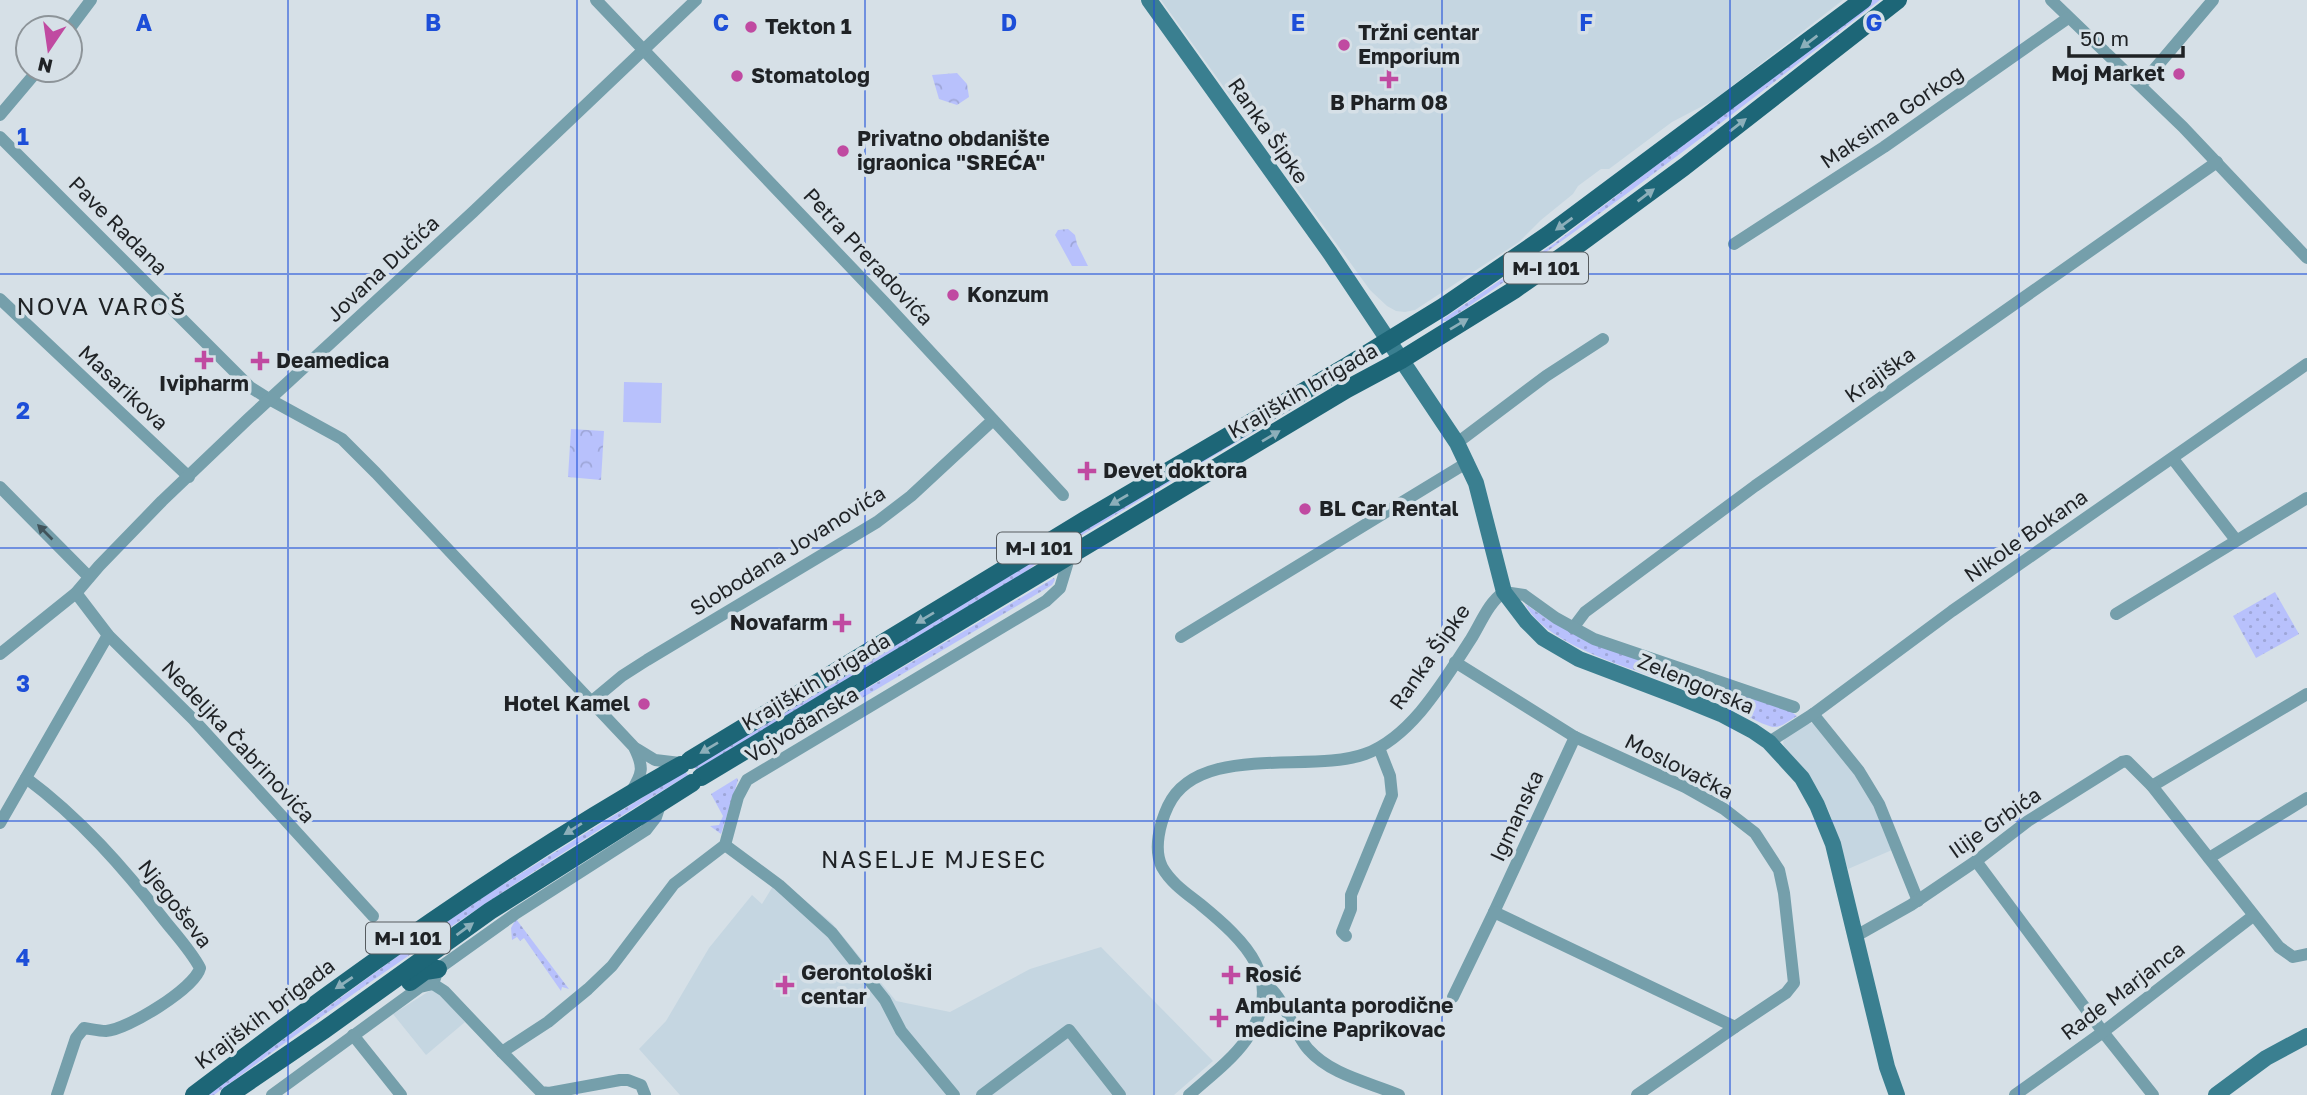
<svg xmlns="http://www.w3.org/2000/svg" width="2307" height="1095" viewBox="0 0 2307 1095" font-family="'Golos Text',sans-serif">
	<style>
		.built { fill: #c5d6e1 }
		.grass { fill: url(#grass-dots) }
		.park { fill: url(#park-crowns) }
		.pitch { fill: #b8c1fc }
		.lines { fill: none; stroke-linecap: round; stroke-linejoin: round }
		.street { stroke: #759fab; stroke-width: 12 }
		.secondary { stroke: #3a7f90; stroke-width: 16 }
		.primary { stroke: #1d6677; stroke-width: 18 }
		.oneway { fill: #8cafba }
		.oneway2 { fill: #41545b }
		.grid { fill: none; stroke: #1d4ed8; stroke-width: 2; stroke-opacity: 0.55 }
		.poi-dot { fill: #c04aa1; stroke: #d6e0e7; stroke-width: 2.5 }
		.labels { text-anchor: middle; stroke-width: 7; stroke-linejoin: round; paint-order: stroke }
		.shield { fill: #d6e0e7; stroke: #565b5f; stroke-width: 2 }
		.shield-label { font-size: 19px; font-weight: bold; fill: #1f2225 }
		.poi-label { font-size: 21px; font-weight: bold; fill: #1f2225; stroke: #d6e0e7; text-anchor: start }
		.street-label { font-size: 21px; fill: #1f2225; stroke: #d6e0e7 }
		.neighbourhood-label { font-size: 23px; letter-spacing: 2px; fill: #1f2225; stroke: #d6e0e7 }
		.quarter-label { font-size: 24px; letter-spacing: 2px; fill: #1f2225; stroke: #d6e0e7 }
		.grid-label { font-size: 23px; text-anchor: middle; font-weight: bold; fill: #1d4ed8; stroke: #d6e0e7; stroke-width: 7; stroke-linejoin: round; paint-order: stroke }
	</style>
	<defs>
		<pattern id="grass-dots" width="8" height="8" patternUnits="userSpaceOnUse" patternTransform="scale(1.75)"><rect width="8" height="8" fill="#b8c1fc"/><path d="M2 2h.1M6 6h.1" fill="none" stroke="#9ea6d8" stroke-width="1.8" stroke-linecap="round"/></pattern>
		<pattern id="park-crowns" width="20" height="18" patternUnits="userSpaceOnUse" patternTransform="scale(1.75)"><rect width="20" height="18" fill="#b8c1fc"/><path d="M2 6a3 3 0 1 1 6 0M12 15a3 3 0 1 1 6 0" fill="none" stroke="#9ea6d8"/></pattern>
	</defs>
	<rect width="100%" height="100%" fill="#d6e0e7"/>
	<g class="built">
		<path d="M 1161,0 L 1843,0 L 1714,100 L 1672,122 L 1609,169 L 1601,169 L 1578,186 L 1573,194 L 1541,220 L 1519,242 L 1415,310 L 1405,312 L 1396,311 L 1387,306 L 1370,290 L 1280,166 L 1277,155 L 1277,147 L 1258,120 L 1239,108 Z"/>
		<path d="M 1814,723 L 1856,774 L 1875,808 L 1892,850 L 1848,869 L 1829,811 L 1817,788 L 1784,746 L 1783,742 L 1786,736 L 1806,724 Z"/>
		<path d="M 778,878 L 832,923 L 896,1001 L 950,1012 L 1030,969 L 1101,947 L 1213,1061 L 1174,1095 L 680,1095 L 639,1049 L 666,1021 L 709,948 L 752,895 L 762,904 Z"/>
		<path d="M 431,990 L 442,996 L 465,1022 L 426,1055 L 393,1014 Z"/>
	</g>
	<g class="grass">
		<path d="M 1872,0 L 1880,0 C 1738,110 1597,220 1447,321 L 1443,321 L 1443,319 L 1555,243 Z"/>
		<path d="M 1348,375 L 1042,559 L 1009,585 L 696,770 L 694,766 L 1079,532 Z"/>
		<path d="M 1054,578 L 1055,580 L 1052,585 L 783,745 L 812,721 Z"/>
		<path d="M 2275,592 L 2299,634 L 2256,658 L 2233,616 Z"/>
		<path d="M 1525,604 L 1552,622 L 1789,710 L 1797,716 C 1790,720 1781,728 1773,727 C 1758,724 1726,703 1710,696 C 1659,675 1551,653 1525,604 Z"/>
		<path d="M 685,771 L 688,775 C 522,875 369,980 214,1095 L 207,1095 L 413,945 L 491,892 Z"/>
		<path d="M 737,778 L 738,780 L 721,834 L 710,826 L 719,825 L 723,816 L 711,794 Z"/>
		<path d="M 516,919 L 569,989 L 562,987 L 561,991 L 524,938 L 520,941 L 517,937 L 512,940 L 511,928 Z"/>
	</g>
	<g class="park">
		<path d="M 957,73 L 967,84 L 969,97 L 957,105 L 939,99 L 932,75 Z"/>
		<path d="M 1068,229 L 1075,235 L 1077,244 L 1088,266 L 1072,266 L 1055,235 L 1058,230 Z"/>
		<path d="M 571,429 L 604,431 L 601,480 L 568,477 Z"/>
	</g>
	<path class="pitch" d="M 624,382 L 662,383 L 661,423 L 623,422 Z"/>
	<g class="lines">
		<g class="street">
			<path d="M 596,0 L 884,302 L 1063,495"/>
			<path d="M 2051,0 L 2183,127 L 2307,258"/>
			<path d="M 70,28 L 91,0"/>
			<path d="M 2141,85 L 2213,0"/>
			<path d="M 0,115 L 38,70"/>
			<path d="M 0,137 L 250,387 L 269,399 L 342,439 L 376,473 L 634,747 C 644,767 643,773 631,792"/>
			<path d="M 1734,244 L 1884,147 L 2068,18"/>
			<path d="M 0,299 L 189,477"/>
			<path d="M 1457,443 L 1546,376 L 1603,339"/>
			<path d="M 2173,459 L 2236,540"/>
			<path d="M 0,487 L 89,577"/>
			<path d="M 76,593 L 108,635 L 193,719 L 373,916"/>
			<path d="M 2116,614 L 2307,498"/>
			<path d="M 1573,628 L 1585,612 L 1755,486 L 2217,162"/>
			<path d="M 1181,637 L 1468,462"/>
			<path d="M 0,654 L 76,593 L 99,566 L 162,501 L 248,419 L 473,212 L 696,0"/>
			<path d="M 1455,662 L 1575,737 L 1685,787 L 1724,809 L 1755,833 L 1779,870 L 1784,893 L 1794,983 L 1786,993 L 1735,1027"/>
			<path d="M 592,701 L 622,676 L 647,660 L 877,522 L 911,496 L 993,420"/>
			<path d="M 1813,714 L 1859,771 L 1879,804 L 1918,901"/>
			<path d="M 1769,742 L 1813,714 L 1952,611 L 2307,364"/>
			<path d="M 637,749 L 655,760 L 680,763"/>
			<path d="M 26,778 C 80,818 124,868 165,921 C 177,936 191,951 200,968 C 195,988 127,1030 106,1031 C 99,1031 91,1029 84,1028 L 76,1038 L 57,1095"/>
			<path d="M 2152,786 L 2307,694"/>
			<path d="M 0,823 L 108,635"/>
			<path d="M 725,845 L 779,885 L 832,933 L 885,1000 L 901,1031 L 954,1095"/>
			<path d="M 2209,858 L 2307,798"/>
			<path d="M 1976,861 L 2103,1032 L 2153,1095"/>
			<path d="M 1494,912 L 1575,737"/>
			<path d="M 1346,936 L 1342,932 L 1351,909 L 1351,895 L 1392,795 L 1390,776 L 1379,748"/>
			<path d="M 1856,936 L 1911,905 L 1976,861 L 2028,821 L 2122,762 L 2127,761 L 2152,786 L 2279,947 L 2293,957 L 2307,954"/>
			<path d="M 433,984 L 438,969 L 515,914 L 646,830 L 656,817 L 661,802"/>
			<path d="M 433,984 L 444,991 L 502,1052"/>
			<path d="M 1263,984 C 1281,989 1294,1034 1308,1049 C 1331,1075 1368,1082 1399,1095"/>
			<path d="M 1453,997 L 1494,912 L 1735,1027 L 1637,1095"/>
			<path d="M 353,1035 L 401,1095"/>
			<path d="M 272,1095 L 420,987 L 433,984"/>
			<path d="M 645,1095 L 641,1085 L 628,1080 L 620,1080 L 549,1093 L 541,1092 L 502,1052 L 548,1022 L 588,989 L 612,966 L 674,884 L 725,845 L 738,797 L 747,780 L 1046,601 L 1060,588 L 1070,555"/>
			<path d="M 982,1095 L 1069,1030 L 1120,1095"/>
			<path d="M 1189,1095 C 1208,1078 1231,1061 1246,1040 C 1288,980 1245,941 1200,904 C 1186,893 1171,883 1162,867 C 1153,849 1160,823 1168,806 C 1198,742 1311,774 1365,754 C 1412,737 1445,679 1471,639 C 1481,623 1488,603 1504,592 L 1524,595 L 1556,618 L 1594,639 L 1794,707"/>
			<path d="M 2015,1095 L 2103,1032 L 2253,916"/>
		</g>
		<g class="secondary">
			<path d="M 1149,0 L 1330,253 L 1457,443 L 1476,483 L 1504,592 L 1526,621 L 1543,638 L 1579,659 L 1679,697 L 1721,714 L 1753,731 L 1769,742 L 1802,778 L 1817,805 L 1833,844 L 1887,1067 L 1897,1095"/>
			<path d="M 2216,1095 L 2266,1058 L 2307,1036"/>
		</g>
		<g class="primary">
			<path d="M 690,760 L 1085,520 L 1347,366 L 1443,307 L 1548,235 L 1863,0"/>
			<path d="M 701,777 L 1347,389 L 1401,360 L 1514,290 L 1567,253 L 1684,167 L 1898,0"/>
			<path d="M 410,982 L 425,971 L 438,969"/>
			<path d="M 194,1095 C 350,976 510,861 681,765"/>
			<path d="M 229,1095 L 324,1030 L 490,911 L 692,783"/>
		</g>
	</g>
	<defs><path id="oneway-solid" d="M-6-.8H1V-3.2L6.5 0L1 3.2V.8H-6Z" transform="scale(1.75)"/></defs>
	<g class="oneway">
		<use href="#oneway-solid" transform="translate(1809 42) rotate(143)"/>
		<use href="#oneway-solid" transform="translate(1738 125) rotate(-38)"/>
		<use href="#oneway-solid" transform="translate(1646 195) rotate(-37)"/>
		<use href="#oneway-solid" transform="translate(1564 224) rotate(144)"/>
		<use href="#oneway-solid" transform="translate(1459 324) rotate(-31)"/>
		<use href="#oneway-solid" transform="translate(1271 436) rotate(-31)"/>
		<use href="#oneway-solid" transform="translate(1119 500) rotate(150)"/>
		<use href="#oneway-solid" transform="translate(925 618) rotate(149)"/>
		<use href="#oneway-solid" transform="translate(709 748) rotate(149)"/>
		<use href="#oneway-solid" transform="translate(573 829) rotate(148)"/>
		<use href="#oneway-solid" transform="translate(465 929) rotate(-36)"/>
		<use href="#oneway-solid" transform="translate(344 983) rotate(146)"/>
	</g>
	<use class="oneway2" href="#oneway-solid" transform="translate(45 532) rotate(-135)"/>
	<path class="grid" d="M 288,0 L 288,1095M 577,0 L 577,1095M 865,0 L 865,1095M 1154,0 L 1154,1095M 1442,0 L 1442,1095M 1730,0 L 1730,1095M 2019,0 L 2019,1095M 0,274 L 2307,274M 0,548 L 2307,548M 0,821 L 2307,821"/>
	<g class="poi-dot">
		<circle cx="751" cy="27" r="7"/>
		<circle cx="1344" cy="45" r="7"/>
		<circle cx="2179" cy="74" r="7"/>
		<circle cx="737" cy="76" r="7"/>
		<path d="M1385.5 68.5h7v7h7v7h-7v7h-7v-7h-7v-7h7z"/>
		<circle cx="843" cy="151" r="7"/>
		<circle cx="953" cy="295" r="7"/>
		<path d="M200.5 349.5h7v7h7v7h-7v7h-7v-7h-7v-7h7z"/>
		<path d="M256.5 350.5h7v7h7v7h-7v7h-7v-7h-7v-7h7z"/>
		<path d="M1083.5 460.5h7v7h7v7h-7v7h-7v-7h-7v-7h7z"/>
		<circle cx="1305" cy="509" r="7"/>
		<path d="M838.5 612.5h7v7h7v7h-7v7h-7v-7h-7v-7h7z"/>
		<circle cx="644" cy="704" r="7"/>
		<path d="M1227.5 964.5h7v7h7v7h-7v7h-7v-7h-7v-7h7z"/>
		<path d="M781.5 974.5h7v7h7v7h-7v7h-7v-7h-7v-7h7z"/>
		<path d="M1215.5 1007.5h7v7h7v7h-7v7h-7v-7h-7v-7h7z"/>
	</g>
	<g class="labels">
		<g class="shield">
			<rect x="1504" y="252.5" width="84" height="31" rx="5"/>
			<rect x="997" y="532.5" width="84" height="31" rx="5"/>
			<rect x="366" y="922.5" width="84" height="31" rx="5"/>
		</g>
		<g class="shield-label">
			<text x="1546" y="275">M-I 101</text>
			<text x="1039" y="555">M-I 101</text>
			<text x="408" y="945">M-I 101</text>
		</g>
		<g class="poi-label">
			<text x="765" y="34">Tekton 1</text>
			<text x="1358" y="40">Tržni centar<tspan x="1358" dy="24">Emporium</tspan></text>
			<text x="2165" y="81" text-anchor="end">Moj Market</text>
			<text x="751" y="83">Stomatolog</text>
			<text x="1389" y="110" text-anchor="middle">B Pharm 08</text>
			<text x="857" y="146">Privatno obdanište<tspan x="857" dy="24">igraonica "SREĆA"</tspan></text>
			<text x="967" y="302">Konzum</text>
			<text x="276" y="368">Deamedica</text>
			<text x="204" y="391" text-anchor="middle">Ivipharm</text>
			<text x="1103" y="478">Devet doktora</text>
			<text x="1319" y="516">BL Car Rental</text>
			<text x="828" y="630" text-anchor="end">Novafarm</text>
			<text x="630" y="711" text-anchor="end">Hotel Kamel</text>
			<text x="801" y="980">Gerontološki<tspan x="801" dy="24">centar</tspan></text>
			<text x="1245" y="982">Rosić</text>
			<text x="1235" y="1013">Ambulanta porodične<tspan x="1235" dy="24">medicine Paprikovac</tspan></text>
		</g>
		<g class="street-label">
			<text transform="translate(1892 117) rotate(-34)" y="7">Maksima Gorkog</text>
			<text transform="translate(1268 131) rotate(55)" y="7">Ranka Šipke</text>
			<text transform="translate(118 226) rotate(45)" y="7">Pave Radana</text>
			<text transform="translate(868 257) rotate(47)" y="7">Petra Preradovića</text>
			<text transform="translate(383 269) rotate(-43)" y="7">Jovana Dučića</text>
			<text transform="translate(1880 375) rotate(-35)" y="7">Krajiška</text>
			<text transform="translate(123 388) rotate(43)" y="7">Masarikova</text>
			<text transform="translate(1303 391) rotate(-30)" y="7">Krajiških brigada</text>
			<text transform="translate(2026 536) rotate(-35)" y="7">Nikole Bokana</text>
			<text transform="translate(788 551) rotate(-32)" y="7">Slobodana Jovanovića</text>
			<text transform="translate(1430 657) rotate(-55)" y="7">Ranka Šipke</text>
			<text transform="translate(816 682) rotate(-31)" y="7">Krajiških brigada</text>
			<text transform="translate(1696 684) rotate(23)" y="7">Zelengorska</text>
			<text transform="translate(802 725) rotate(-31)" y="7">Vojvođanska</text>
			<text transform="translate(238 742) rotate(47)" y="7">Nedeljka Čabrinovića</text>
			<text transform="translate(1679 767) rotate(27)" y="7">Moslovačka</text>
			<text transform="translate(1517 816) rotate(-65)" y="7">Igmanska</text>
			<text transform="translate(1995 823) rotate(-35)" y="7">Ilije Grbića</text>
			<text transform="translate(175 904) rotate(52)" y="7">Njegoševa</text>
			<text transform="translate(2123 991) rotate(-37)" y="7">Rade Marjanca</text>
			<text transform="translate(265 1014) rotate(-37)" y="7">Krajiških brigada</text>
		</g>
		<g class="neighbourhood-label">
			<text x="934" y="868">NASELJE MJESEC</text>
		</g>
		<g class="quarter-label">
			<text x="102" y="315">NOVA VAROŠ</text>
		</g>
	</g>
	<g class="grid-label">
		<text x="144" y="31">A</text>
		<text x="433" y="31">B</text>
		<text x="721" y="31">C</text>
		<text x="1009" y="31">D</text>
		<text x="1298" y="31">E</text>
		<text x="1586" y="31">F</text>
		<text x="1874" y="31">G</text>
		<text x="23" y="145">1</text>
		<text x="23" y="419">2</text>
		<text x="23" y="692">3</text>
		<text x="23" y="966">4</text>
	</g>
	<g transform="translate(49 49) rotate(193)"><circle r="33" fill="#d6e0e7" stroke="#8d9499" stroke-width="2"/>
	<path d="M0-5L12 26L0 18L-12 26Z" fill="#c04aa1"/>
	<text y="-10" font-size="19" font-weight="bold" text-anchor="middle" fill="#1f2225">N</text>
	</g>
	<path d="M2069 46v10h114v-10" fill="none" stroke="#1f2225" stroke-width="3.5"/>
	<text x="2080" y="46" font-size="21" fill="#1f2225" stroke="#d6e0e7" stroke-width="5" paint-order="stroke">50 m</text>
</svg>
